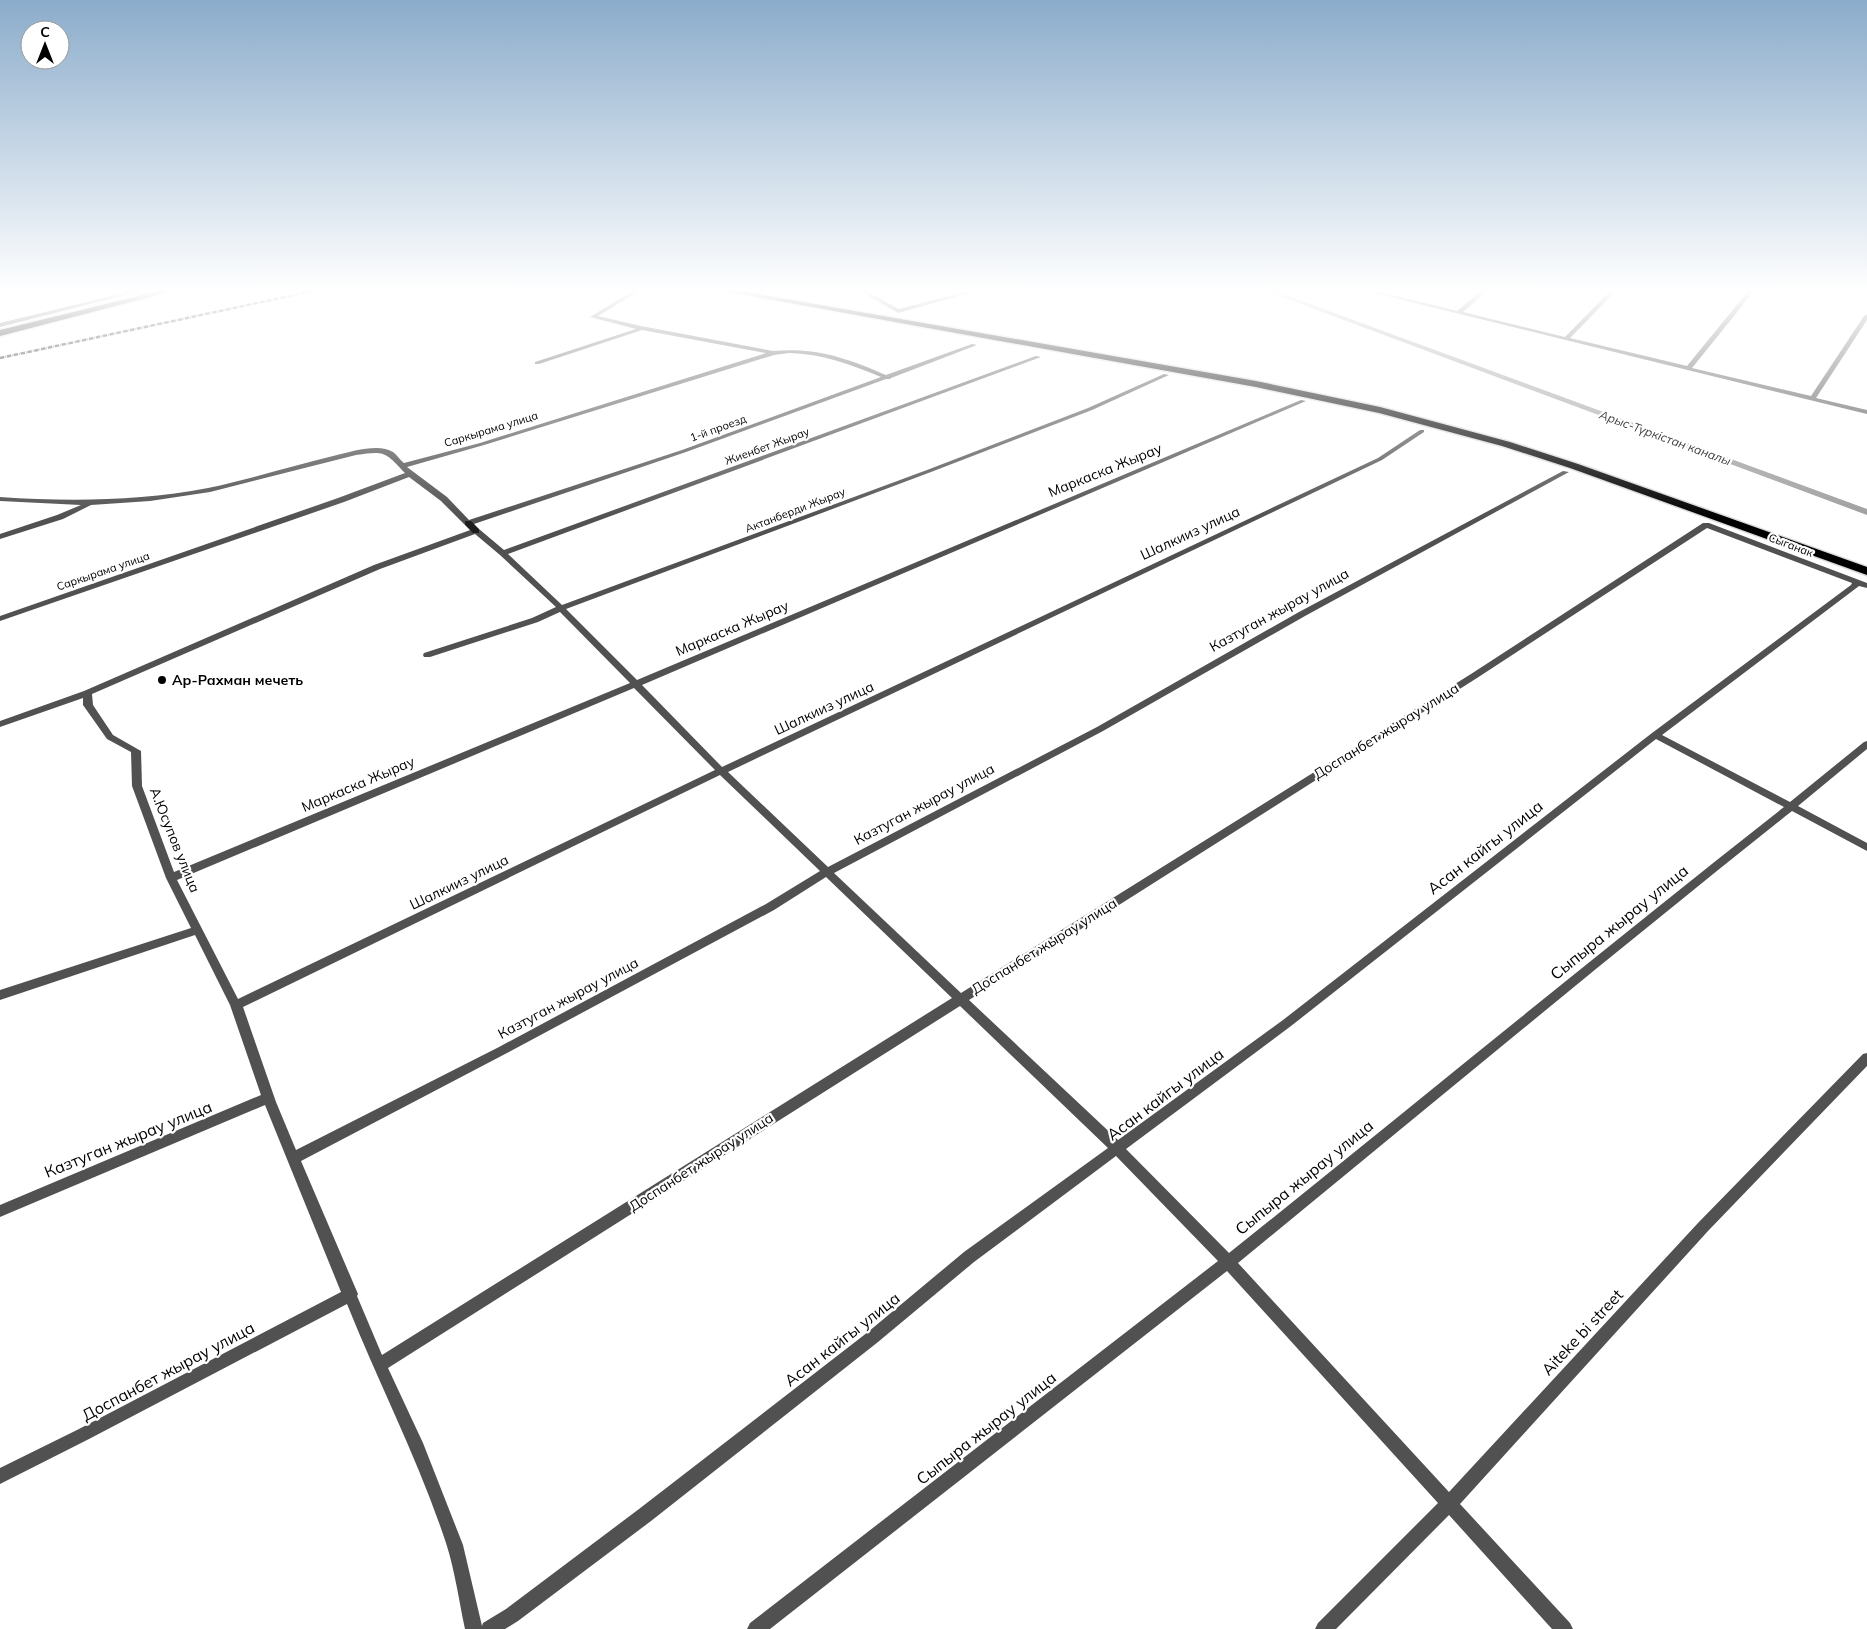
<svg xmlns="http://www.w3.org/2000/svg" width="1867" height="1629" viewBox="0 0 1867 1629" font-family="Mulish,sans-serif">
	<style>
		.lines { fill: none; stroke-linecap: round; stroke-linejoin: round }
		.canal { fill: #9f9f9f; fill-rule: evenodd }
		.highway-casing { stroke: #dbdbdb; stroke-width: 3 }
		.street { fill: #515151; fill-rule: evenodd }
		.secondary { fill: #1e1e1e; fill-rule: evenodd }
		.highway { fill: #000; fill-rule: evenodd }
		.rail { stroke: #000; stroke-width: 2.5; stroke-dasharray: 4.5 1 0.5 1; stroke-linecap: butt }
		.poi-dot { fill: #000; stroke: #fff; stroke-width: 2 }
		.labels { text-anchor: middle; stroke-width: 4.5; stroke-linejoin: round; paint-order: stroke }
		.far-street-label { font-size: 11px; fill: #000; stroke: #fff }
		.far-water-label { font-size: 12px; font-style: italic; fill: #404040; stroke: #fff }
		.street-label { font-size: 14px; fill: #000; stroke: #fff }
		.poi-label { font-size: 14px; font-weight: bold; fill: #000; stroke: #fff; text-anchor: start }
		.near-street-label { font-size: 16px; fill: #000; stroke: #fff }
	</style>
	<rect width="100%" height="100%" fill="#fff"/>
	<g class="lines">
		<path class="canal" d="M 1263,290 L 1272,290 L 1867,509 L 1867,515 Z"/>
		<g class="highway-casing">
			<g id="highway">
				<path d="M 163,290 L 177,290 L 0,336 L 0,330 Z"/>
				<path d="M 717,290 L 735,290 L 1256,381 L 1380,407 L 1510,442 L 1578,464 L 1867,567 L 1867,575 L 1570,468 L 1502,446 L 1379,413 L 1256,387 Z"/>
			</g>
		</g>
		<g class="street">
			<path d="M 136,290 L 145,290 L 0,327 L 0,323 Z"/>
			<path d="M 634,290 L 641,290 L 598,316 L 641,326 L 773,351 C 816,347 847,358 886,375 L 972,344 L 977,345 L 891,378 L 890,379 L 886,379 L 686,452 L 471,525 L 465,525 L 441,501 L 409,477 L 344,502 L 0,621 L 0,616 L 338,498 L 405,473 C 386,453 386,450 356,455 L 210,492 L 150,501 L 91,505 L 63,519 L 0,539 L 0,534 L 57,515 L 81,505 L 0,501 L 0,497 C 70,502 139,501 208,488 C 252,479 294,465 337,455 C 352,451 380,443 393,452 C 397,455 400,460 404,463 L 480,443 L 766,353 L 642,330 L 539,364 L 535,364 L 535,362 L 636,329 L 590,317 ZM 789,353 C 822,354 850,364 881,377 L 682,450 L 469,520 L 447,497 L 407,467 L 484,445 L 774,355 Z"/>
			<path d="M 858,290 L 865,290 L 899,309 L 971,290 L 980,290 L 898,313 Z"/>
			<path d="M 1362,290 L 1372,290 L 1457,311 L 1482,290 L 1488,290 L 1463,312 L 1565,337 L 1611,290 L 1617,290 L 1570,338 L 1687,366 L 1749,290 L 1755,290 L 1692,368 L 1811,396 L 1864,316 L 1867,314 L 1867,320 L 1816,398 L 1867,410 L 1867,414 Z"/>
			<path d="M 1036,356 L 1041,357 L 508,554 L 562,605 L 927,470 L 1088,408 L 1164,374 L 1169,375 L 1092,410 L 931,472 L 566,609 L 637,680 L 1301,400 L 1306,401 L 642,685 L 722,767 L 1378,458 L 1420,430 L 1424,430 L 1424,432 L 1382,460 L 728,772 L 828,867 L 1097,727 L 1299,612 L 1563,471 L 1569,472 L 1305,616 L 1103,731 L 834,873 L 961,993 L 1471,674 L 1703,523 L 1709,523 L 1867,583 L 1867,588 L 1859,586 L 1662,735 L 1790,802 L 1864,742 L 1867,741 L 1867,749 L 1798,806 L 1867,843 L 1867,851 L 1792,811 C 1605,960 1422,1112 1238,1263 L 1449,1492 L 1698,1223 L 1863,1054 L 1867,1053 L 1867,1066 L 1708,1231 L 1460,1504 L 1570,1623 L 1573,1629 L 1552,1629 L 1449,1515 L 1336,1629 L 1315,1629 L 1318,1623 L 1438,1503 L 1227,1271 L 770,1629 L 747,1629 L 750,1623 L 1218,1261 L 1116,1156 L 974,1262 L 878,1342 L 651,1521 L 518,1621 L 505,1629 L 465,1629 C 459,1601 455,1571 446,1543 C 419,1461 379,1384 347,1304 L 89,1439 L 0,1484 L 0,1468 L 79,1429 L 341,1292 L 265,1105 L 0,1217 L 0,1205 L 261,1095 L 230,1005 L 195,935 L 0,1000 L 0,990 L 191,928 L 166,878 L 132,786 L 131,752 L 107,739 L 83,705 L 83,698 L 0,727 L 0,721 L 84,691 L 374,565 L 473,529 L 479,529 L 504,550 ZM 1707,528 L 1852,583 L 1851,585 L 1652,733 L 1283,1020 L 1118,1140 L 969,1000 L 1477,678 ZM 475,534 L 500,555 L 556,607 L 532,618 L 424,653 L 423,655 L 424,657 L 430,657 L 538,622 L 560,612 L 630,683 L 174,872 L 142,786 L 141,751 L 113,735 L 93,705 L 92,694 L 380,569 ZM 634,688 L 715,770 L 238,999 L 177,880 ZM 1656,739 L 1784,807 C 1597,954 1414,1105 1229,1253 L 1126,1149 L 1291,1026 ZM 720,775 L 820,871 L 766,904 L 499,1047 L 296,1150 L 276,1102 L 243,1007 ZM 826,877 L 952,998 L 382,1355 L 357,1296 L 358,1294 L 301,1161 L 507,1053 L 774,910 ZM 960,1006 L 1108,1148 L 964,1252 L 868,1332 L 639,1509 L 506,1609 L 483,1623 L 482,1626 L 463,1545 L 423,1443 L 388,1368 Z"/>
		</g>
		<path class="secondary" d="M 465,521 L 471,521 L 479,529 L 479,533 L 473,533 L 465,525 Z"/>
		<use href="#highway" class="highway"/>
		<path class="rail" d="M 0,358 L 318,290"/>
	</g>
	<linearGradient id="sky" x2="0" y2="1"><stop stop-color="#8baccb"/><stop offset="0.56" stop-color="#fff"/><stop offset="1" stop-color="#fff" stop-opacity="0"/></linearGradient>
	<rect width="1867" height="518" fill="url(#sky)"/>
	<circle class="poi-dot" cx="162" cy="680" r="5"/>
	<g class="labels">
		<g class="far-street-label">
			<text transform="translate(718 428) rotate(-20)" y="4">1-й проезд</text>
			<text transform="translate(491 429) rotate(-17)" y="4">Саркырама улица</text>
			<text transform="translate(767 446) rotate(-20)" y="4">Жиенбет Жырау</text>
			<text transform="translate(795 510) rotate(-21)" y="4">Актанберди Жырау</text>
			<text transform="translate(1791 545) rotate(21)" y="4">Сыганак</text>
			<text transform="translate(103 571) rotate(-19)" y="4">Саркырама улица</text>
		</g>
		<g class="far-water-label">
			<text transform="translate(1665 438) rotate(20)" y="4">Арыс-Түркістан каналы</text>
		</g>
		<g class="street-label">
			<text transform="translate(1105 470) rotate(-22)" y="5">Маркаска Жырау</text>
			<text transform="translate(1190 533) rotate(-25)" y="5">Шалкииз улица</text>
			<text transform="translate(1279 610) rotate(-29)" y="5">Казтуган жырау улица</text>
			<text transform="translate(732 628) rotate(-23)" y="5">Маркаска Жырау</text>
			<text transform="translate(824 708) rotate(-25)" y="5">Шалкииз улица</text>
			<text transform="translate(1386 731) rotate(-32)" y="5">Доспанбет жырау улица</text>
			<text transform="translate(358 784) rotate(-23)" y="5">Маркаска Жырау</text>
			<text transform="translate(924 804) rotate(-28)" y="5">Казтуган жырау улица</text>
			<text transform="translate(175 840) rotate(68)" y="5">А.Юсупов улица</text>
			<text transform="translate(459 882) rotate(-26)" y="5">Шалкииз улица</text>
			<text transform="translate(1044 946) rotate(-32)" y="5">Доспанбет жырау улица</text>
			<text transform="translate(568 998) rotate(-28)" y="5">Казтуган жырау улица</text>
			<text transform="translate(701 1162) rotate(-33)" y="5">Доспанбет жырау улица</text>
		</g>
		<g class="poi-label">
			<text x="172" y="685">Ар-Рахман мечеть</text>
		</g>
		<g class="near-street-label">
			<text transform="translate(1485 847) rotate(-38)" y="6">Асан кайгы улица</text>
			<text transform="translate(1619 922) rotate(-39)" y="6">Сыпыра жырау улица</text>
			<text transform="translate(1165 1094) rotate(-37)" y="6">Асан кайгы улица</text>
			<text transform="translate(128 1139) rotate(-22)" y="6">Казтуган жырау улица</text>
			<text transform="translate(1304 1177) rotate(-39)" y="6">Сыпыра жырау улица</text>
			<text transform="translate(1582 1332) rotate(-47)" y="6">Aiteke bi street</text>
			<text transform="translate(842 1339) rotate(-38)" y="6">Асан кайгы улица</text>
			<text transform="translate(168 1371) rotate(-28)" y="6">Доспанбет жырау улица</text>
			<text transform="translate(986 1428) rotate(-38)" y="6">Сыпыра жырау улица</text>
		</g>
	</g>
	<g transform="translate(45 45)"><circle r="24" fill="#ffffff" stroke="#999999"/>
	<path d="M0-4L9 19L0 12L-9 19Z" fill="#000000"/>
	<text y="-8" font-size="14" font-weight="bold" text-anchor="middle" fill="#000000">С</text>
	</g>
</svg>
